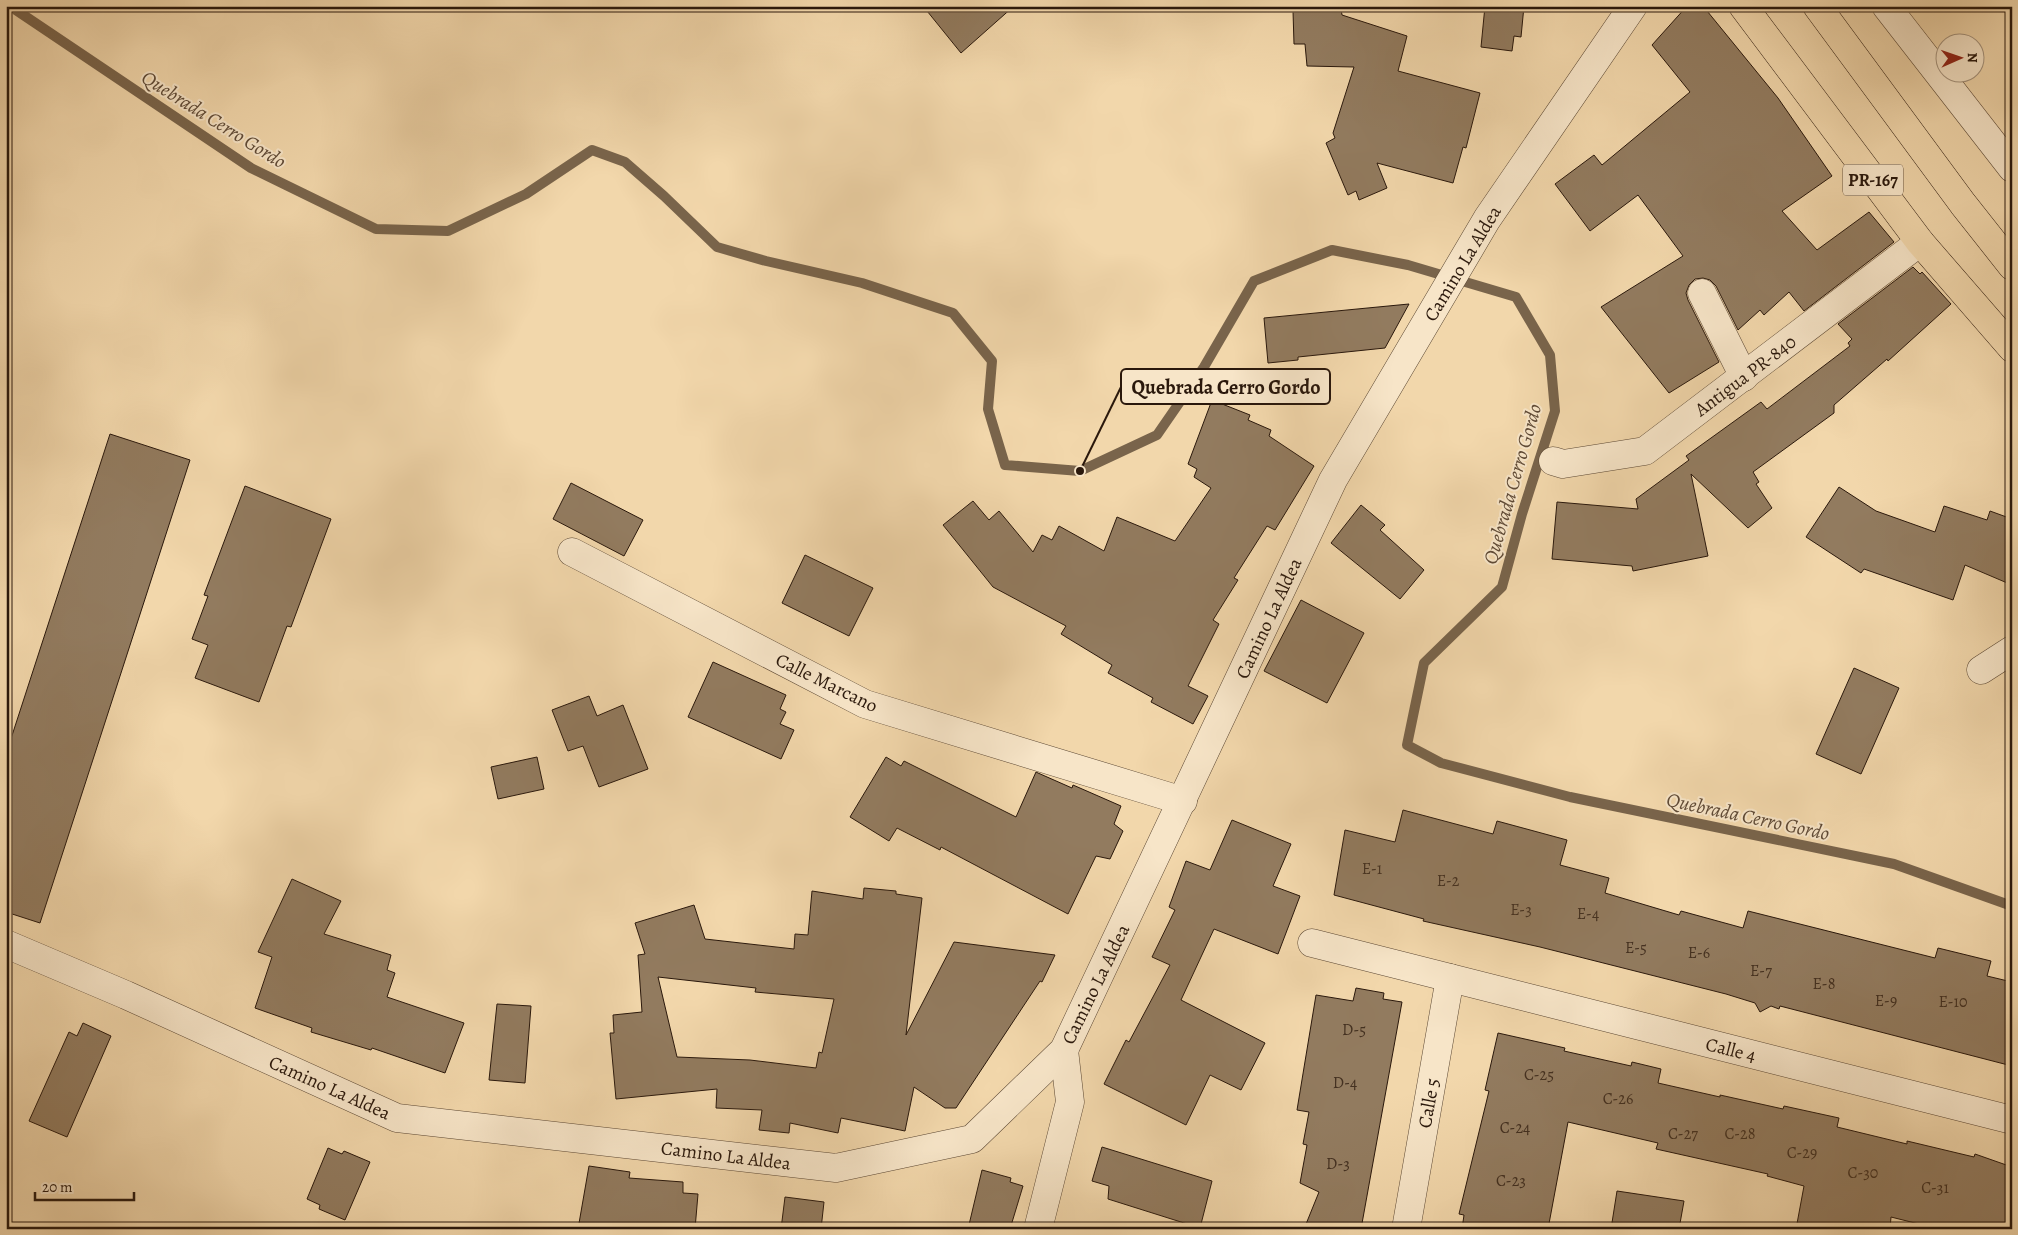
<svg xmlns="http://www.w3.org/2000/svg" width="2018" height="1235" viewBox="0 0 2018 1235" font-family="Alegreya,serif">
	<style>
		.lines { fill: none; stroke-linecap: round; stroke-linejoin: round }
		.stream { stroke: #79644b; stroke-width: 10 }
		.building { fill: #927b5f; stroke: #2a180c; fill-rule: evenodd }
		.minor-casing { stroke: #5c4834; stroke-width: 29 }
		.tertiary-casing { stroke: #5c4834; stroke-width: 29 }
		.primary-casing { stroke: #2a180c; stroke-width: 29 }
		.minor { stroke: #f7e5c8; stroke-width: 28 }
		.tertiary { stroke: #f7e5c8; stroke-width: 28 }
		.primary { stroke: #f2d7ab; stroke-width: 28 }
		.labels { text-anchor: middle; stroke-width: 4; stroke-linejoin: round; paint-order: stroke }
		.number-label { font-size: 16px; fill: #443121 }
		.shield { fill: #f7e5c8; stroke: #685644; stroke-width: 1 }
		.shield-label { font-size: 18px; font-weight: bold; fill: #2a180c }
		.street-label { font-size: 19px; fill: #2a180c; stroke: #f7e5c8 }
		.water-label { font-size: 20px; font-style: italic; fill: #5f4a36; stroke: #f7e5c8 }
		.leader { fill: none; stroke: #2a180c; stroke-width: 2 }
		.callout-dot { fill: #2a180c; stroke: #f7e5c8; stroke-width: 2 }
		.callout { fill: #f7e5c8; stroke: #2a180c; stroke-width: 2 }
		.callout-label { font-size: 20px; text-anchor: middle; font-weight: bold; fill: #2a180c }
	</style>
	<rect width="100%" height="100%" fill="#f2d7ab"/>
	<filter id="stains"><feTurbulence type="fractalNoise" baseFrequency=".004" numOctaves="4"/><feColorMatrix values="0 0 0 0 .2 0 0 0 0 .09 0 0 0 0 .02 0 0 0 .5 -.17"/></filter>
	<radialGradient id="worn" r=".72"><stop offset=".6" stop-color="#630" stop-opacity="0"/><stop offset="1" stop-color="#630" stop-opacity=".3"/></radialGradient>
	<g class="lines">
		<path class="stream" d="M 10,6 L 251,168 L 376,229 L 448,231 L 526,194 L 592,150 L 625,162 L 664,196 L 717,247 L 766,261 L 862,283 L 953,313 L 992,361 L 988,409 L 1005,465 L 1080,471 L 1157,435 L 1204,367 L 1254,281 L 1332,250 L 1408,265 L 1516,297 L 1550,355 L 1555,411 L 1522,514 L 1502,587 L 1424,663 L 1407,745 L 1441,763 L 1570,797 L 1894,864 L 2012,906"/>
	</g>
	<g class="building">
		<path d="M 923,6 L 1014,6 L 961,53 Z"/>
		<path d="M 1485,6 L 1524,6 L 1521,37 L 1514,36 L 1512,51 L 1481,47 Z"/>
		<path d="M 1687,6 L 1703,6 L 1778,98 L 1832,176 L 1782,211 L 1817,250 L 1869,212 L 1894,242 L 1804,311 L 1789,292 L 1764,315 L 1760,310 L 1738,330 L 1716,286 L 1710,280 L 1703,278 L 1695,279 L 1689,285 L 1686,293 L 1688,300 L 1719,362 L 1669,393 L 1601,307 L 1683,256 L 1638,195 L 1590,231 L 1555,184 L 1594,155 L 1602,165 L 1690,92 L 1652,45 Z"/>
		<path d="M 1341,9 L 1342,15 L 1407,36 L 1398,71 L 1480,93 L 1466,148 L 1463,147 L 1453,183 L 1377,163 L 1387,188 L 1359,200 L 1356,191 L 1348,195 L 1326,143 L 1335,138 L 1333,133 L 1354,67 L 1307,66 L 1305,44 L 1294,44 L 1293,11 Z"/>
		<path d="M 1913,267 L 1920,274 L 1922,272 L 1951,304 L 1888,361 L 1887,359 L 1834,405 L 1834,413 L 1753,472 L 1759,482 L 1756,484 L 1772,508 L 1748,528 L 1691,474 L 1708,556 L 1633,571 L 1632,566 L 1552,559 L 1557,502 L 1638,509 L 1636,499 L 1689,460 L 1686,456 L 1761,402 L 1767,409 L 1850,346 L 1848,343 L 1852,339 L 1838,324 Z"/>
		<path d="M 1409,304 L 1385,348 L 1298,357 L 1298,360 L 1268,363 L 1264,318 Z"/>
		<path d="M 1212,400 L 1250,415 L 1248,420 L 1271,430 L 1269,436 L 1314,466 L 1275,530 L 1267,526 L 1234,578 L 1238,580 L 1213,620 L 1219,624 L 1188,686 L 1208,696 L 1193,724 L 1151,702 L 1153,698 L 1108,673 L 1112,665 L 1061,634 L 1066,626 L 993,587 L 943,525 L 973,501 L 989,520 L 999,511 L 1033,552 L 1042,535 L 1052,540 L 1059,526 L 1104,551 L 1117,517 L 1175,541 L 1211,488 L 1194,477 L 1197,469 L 1188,464 Z"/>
		<path d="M 110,434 L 190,460 L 40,923 L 6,912 L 6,754 Z"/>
		<path d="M 571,483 L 643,520 L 624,556 L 553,519 Z"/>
		<path d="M 245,486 L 331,519 L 291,627 L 287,626 L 259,702 L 195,678 L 208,645 L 192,639 L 208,596 L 204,595 Z"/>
		<path d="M 1839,487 L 1876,511 L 1935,532 L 1944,506 L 1987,520 L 1990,511 L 2012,519 L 2012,585 L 1965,565 L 1953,600 L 1864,569 L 1861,573 L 1806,537 Z"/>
		<path d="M 1361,505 L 1385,525 L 1380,530 L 1424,570 L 1400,599 L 1331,543 Z"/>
		<path d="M 805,555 L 873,588 L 849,636 L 782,603 Z"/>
		<path d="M 1301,600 L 1364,633 L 1327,703 L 1264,671 Z"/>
		<path d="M 713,662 L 786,695 L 780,709 L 786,712 L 780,724 L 794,730 L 781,759 L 688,717 Z"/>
		<path d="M 1854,668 L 1899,688 L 1861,774 L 1816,754 Z"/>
		<path d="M 589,696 L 597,716 L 623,705 L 648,769 L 599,787 L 583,746 L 568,751 L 552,710 Z"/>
		<path d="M 537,757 L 544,789 L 498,799 L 491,767 Z"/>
		<path d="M 886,757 L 901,766 L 904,761 L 1016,817 L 1036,772 L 1038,773 L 1072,788 L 1073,785 L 1121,806 L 1114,824 L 1123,831 L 1110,859 L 1096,856 L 1068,914 L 941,847 L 940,850 L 897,828 L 889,841 L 850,817 Z"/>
		<path d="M 1403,810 L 1493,834 L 1497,821 L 1567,840 L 1560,865 L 1609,878 L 1605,893 L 1679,915 L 1681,911 L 1743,928 L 1748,911 L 1935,958 L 1938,948 L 1991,961 L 1987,976 L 2012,982 L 2012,1066 L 1780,1006 L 1779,1009 L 1771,1006 L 1760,1012 L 1755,1003 L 1726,994 L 1540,947 L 1423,921 L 1424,919 L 1334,895 L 1345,830 L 1395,842 Z"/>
		<path d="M 1232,820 L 1291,844 L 1273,886 L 1300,896 L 1278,954 L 1214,929 L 1181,1000 L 1265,1043 L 1241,1090 L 1210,1075 L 1186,1125 L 1104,1084 L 1126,1040 L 1129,1042 L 1170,965 L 1152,957 L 1175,910 L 1169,907 L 1186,861 L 1210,870 Z"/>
		<path d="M 292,879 L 341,901 L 324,934 L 391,955 L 387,970 L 395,973 L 387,997 L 464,1023 L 445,1073 L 372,1048 L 371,1050 L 311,1032 L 312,1028 L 255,1008 L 272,957 L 258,952 Z"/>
		<path d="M 864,888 L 896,891 L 896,894 L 922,898 L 906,1035 L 954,942 L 1055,955 L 1042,982 L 1040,981 L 956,1108 L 945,1108 L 914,1087 L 905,1131 L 841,1118 L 838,1133 L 790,1123 L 789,1133 L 759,1130 L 762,1110 L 716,1108 L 717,1089 L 616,1099 L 610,1033 L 614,1033 L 613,1015 L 642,1012 L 638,955 L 645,954 L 635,923 L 694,905 L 705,939 L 794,949 L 795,934 L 808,935 L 812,891 L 863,899 ZM 658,977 L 756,988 L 755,992 L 834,999 L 822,1053 L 819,1052 L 816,1068 L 750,1060 L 677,1057 Z"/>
		<path d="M 1356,988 L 1384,993 L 1383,999 L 1402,1002 L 1361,1229 L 1304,1229 L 1319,1192 L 1300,1183 L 1307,1145 L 1303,1144 L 1309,1112 L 1297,1110 L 1316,995 L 1353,1001 Z"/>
		<path d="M 497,1004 L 531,1006 L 525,1083 L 489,1080 Z"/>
		<path d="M 83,1023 L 111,1036 L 67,1137 L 29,1121 L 69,1032 L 77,1036 Z"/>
		<path d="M 1498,1033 L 1565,1048 L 1564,1051 L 1631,1066 L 1632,1062 L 1661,1069 L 1658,1083 L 1720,1097 L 1720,1095 L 1783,1109 L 1784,1106 L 1839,1118 L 1837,1127 L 1907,1144 L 1907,1141 L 1974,1157 L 1975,1154 L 2012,1167 L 2012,1229 L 1939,1229 L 1891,1217 L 1890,1229 L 1796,1229 L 1804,1186 L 1767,1176 L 1768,1174 L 1656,1149 L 1658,1143 L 1568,1122 L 1548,1229 L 1462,1229 L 1464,1215 L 1459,1214 L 1489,1091 L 1485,1090 Z"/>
		<path d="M 1102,1147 L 1212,1181 L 1200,1228 L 1108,1199 L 1109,1186 L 1092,1181 Z"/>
		<path d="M 328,1148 L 342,1154 L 344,1151 L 370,1162 L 345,1220 L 319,1209 L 320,1205 L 307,1199 Z"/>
		<path d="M 589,1166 L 630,1172 L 629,1178 L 683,1182 L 683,1193 L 698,1194 L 695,1229 L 578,1229 Z"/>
		<path d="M 982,1170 L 1011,1178 L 1010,1182 L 1023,1186 L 1010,1229 L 968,1229 Z"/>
		<path d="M 1617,1191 L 1684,1201 L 1679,1229 L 1611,1229 Z"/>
		<path d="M 785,1197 L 824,1202 L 821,1229 L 781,1229 Z"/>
	</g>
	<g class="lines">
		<g class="minor-casing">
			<g id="minor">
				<path d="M 1886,6 L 2012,168"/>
				<path d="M 1702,293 L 1744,377"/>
				<path d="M 1553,461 L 1563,464 L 1645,451 L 1920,242"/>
				<path d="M 572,552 L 865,704 L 1183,801"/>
				<path d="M 1981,670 L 2012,650"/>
				<path d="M 1312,943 L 2012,1120"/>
				<path d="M 1038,1229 L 1070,1102 L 1064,1050"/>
				<path d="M 1406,1229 L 1450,978"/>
			</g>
		</g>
		<g class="tertiary-casing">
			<path id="tertiary" d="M 6,944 L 126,995 L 397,1118 L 836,1168 L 972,1139 L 1064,1050 L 1333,480 L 1487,219 L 1633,6"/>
		</g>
		<g class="primary-casing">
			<g id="primary">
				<path d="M 1743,6 L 1920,242 L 2012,348"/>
				<path d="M 1817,6 L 1963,204 L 2012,266"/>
			</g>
		</g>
		<use href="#minor" class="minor"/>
		<use href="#tertiary" class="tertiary"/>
		<use href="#primary" class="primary"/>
	</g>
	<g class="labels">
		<g class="number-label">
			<text x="1372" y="874">E-1</text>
			<text x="1448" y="886">E-2</text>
			<text x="1521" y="915">E-3</text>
			<text x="1588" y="919">E-4</text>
			<text x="1636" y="953">E-5</text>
			<text x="1699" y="958">E-6</text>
			<text x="1761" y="976">E-7</text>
			<text x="1824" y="989">E-8</text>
			<text x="1886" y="1006">E-9</text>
			<text x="1953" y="1007">E-10</text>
			<text x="1354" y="1035">D-5</text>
			<text x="1539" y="1080">C-25</text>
			<text x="1345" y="1088">D-4</text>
			<text x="1618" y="1104">C-26</text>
			<text x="1515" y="1133">C-24</text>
			<text x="1683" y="1139">C-27</text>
			<text x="1740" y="1139">C-28</text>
			<text x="1802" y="1158">C-29</text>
			<text x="1338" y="1169">D-3</text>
			<text x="1863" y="1178">C-30</text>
			<text x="1511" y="1186">C-23</text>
			<text x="1935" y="1193">C-31</text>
		</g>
		<rect class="shield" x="1843" y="164.5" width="60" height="31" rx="4"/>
		<g class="shield-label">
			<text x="1873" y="186">PR-167</text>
		</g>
		<g class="street-label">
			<text transform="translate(1462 263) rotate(-59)" y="7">Camino La Aldea</text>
			<text transform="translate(1745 375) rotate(-37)" y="7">Antigua PR-840</text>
			<text transform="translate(1268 618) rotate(-65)" y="7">Camino La Aldea</text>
			<text transform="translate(827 682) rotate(26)" y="7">Calle Marcano</text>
			<text transform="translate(1095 984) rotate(-64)" y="7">Camino La Aldea</text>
			<text transform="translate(1731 1049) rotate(14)" y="7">Calle 4</text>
			<text transform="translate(330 1087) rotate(24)" y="7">Camino La Aldea</text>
			<text transform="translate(1428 1103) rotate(-80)" y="7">Calle 5</text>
			<text transform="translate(726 1155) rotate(7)" y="7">Camino La Aldea</text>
		</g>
		<g class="water-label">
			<text transform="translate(214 119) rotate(32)" y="7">Quebrada Cerro Gordo</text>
			<text transform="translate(1512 484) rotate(-74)" y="7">Quebrada Cerro Gordo</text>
			<text transform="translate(1748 816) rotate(12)" y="7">Quebrada Cerro Gordo</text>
		</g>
	</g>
	<path class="leader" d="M1080 471L1121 387"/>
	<circle class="callout-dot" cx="1080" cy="471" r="5"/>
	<rect class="callout" x="1121" y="369" width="209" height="35" rx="5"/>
	<g class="callout-label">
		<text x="1226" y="394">Quebrada Cerro Gordo</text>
	</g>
	<rect width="2018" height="1235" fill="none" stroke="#f2d7ab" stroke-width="25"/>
	<rect x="8" y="8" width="2003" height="1220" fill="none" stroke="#2a180c" stroke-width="2.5"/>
	<rect x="12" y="12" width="1993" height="1210" fill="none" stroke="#2a180c"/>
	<g transform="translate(1960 58) rotate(88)"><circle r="24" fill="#f7e5c8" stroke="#a5937d"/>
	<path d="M0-4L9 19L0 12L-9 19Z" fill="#8f2418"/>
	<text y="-8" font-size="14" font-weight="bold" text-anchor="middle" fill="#2a180c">N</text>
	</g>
	<path d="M35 1192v8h99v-8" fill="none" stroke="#2a180c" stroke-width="2.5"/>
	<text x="42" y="1192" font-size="15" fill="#2a180c" stroke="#f7e5c8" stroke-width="4" paint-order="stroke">20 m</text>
	<rect width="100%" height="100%" filter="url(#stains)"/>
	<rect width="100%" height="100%" fill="url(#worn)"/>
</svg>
